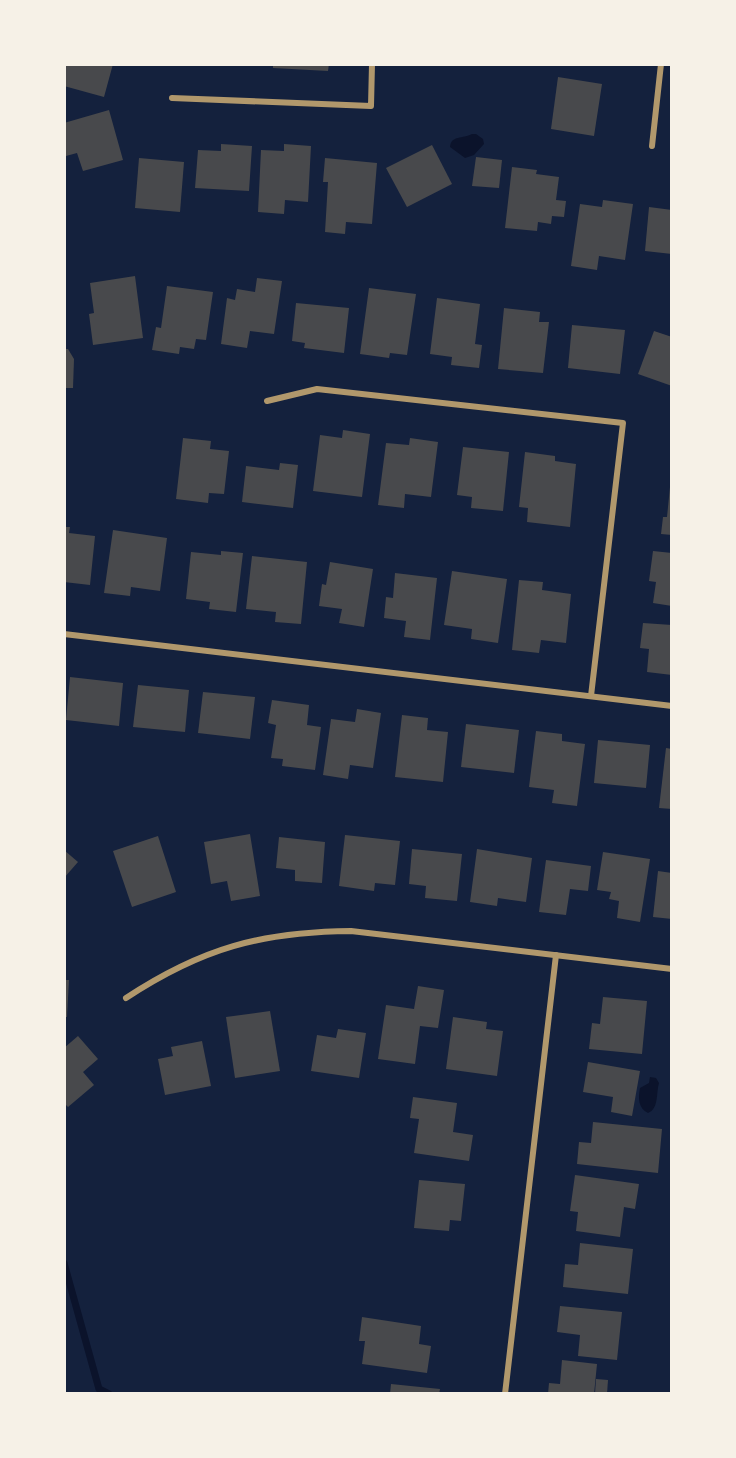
<svg xmlns="http://www.w3.org/2000/svg" width="736" height="1458" viewBox="0 0 736 1458" font-family="Bitter,serif">
	<style>
		.water { fill: #0b132b }
		.lines { fill: none; stroke-linecap: round; stroke-linejoin: round }
		.stream { stroke: #0b132b; stroke-width: 7 }
		.building { fill: #48494c }
		.minor { stroke: #b1986c; stroke-width: 6 }
	</style>
	<rect width="100%" height="100%" fill="#14213d"/>
	<g class="water">
		<path d="M 472,134 L 476,134 L 483,139 L 484,144 L 474,155 L 465,158 L 450,147 C 451,135 463,139 472,134 Z"/>
		<path d="M 650,1077 L 656,1078 L 659,1083 C 656,1093 659,1109 648,1113 C 638,1108 638,1098 640,1088 L 649,1083 Z"/>
	</g>
	<g class="lines">
		<path class="stream" d="M 64,1263 L 99,1389 L 109,1394"/>
	</g>
	<g class="building">
		<path d="M 64,64 L 113,64 L 104,97 L 64,86 Z"/>
		<path d="M 273,64 L 329,64 L 328,71 L 273,68 Z"/>
		<path d="M 558,77 L 602,84 L 594,136 L 551,129 Z"/>
		<path d="M 109,110 L 123,160 L 83,171 L 77,153 L 66,156 L 64,123 Z"/>
		<path d="M 221,144 L 252,146 L 249,191 L 195,188 L 198,150 L 221,151 Z"/>
		<path d="M 284,144 L 311,146 L 308,202 L 285,200 L 284,214 L 258,212 L 261,150 L 284,151 Z"/>
		<path d="M 432,145 L 452,184 L 407,207 L 386,168 Z"/>
		<path d="M 476,157 L 502,160 L 499,188 L 472,186 Z"/>
		<path d="M 139,158 L 184,162 L 180,212 L 135,208 Z"/>
		<path d="M 325,158 L 377,163 L 372,224 L 346,222 L 345,234 L 325,232 L 328,182 L 323,182 Z"/>
		<path d="M 512,167 L 537,170 L 536,174 L 559,177 L 556,200 L 566,201 L 564,217 L 552,216 L 551,224 L 538,222 L 537,231 L 505,228 Z"/>
		<path d="M 603,200 L 633,204 L 625,260 L 599,256 L 597,270 L 571,266 L 580,204 L 602,207 Z"/>
		<path d="M 649,207 L 672,210 L 672,254 L 645,251 Z"/>
		<path d="M 135,276 L 143,338 L 93,345 L 89,314 L 94,313 L 90,283 Z"/>
		<path d="M 257,278 L 282,281 L 274,334 L 250,331 L 247,348 L 221,344 L 227,298 L 235,300 L 237,289 L 255,292 Z"/>
		<path d="M 167,286 L 213,292 L 206,340 L 196,339 L 194,349 L 180,347 L 179,354 L 152,350 L 156,327 L 161,328 Z"/>
		<path d="M 369,288 L 416,294 L 407,355 L 390,353 L 389,358 L 360,354 Z"/>
		<path d="M 437,298 L 480,304 L 475,344 L 482,345 L 479,368 L 451,365 L 452,357 L 430,354 Z"/>
		<path d="M 296,303 L 349,308 L 344,353 L 304,348 L 305,343 L 292,341 Z"/>
		<path d="M 504,308 L 540,312 L 539,322 L 549,322 L 543,373 L 498,369 Z"/>
		<path d="M 572,325 L 625,330 L 620,374 L 568,368 Z"/>
		<path d="M 654,331 L 672,337 L 672,386 L 638,374 Z"/>
		<path d="M 64,349 L 68,349 L 74,359 L 73,388 L 64,388 Z"/>
		<path d="M 343,430 L 370,434 L 362,497 L 313,491 L 320,435 L 342,438 Z"/>
		<path d="M 183,438 L 211,441 L 210,449 L 229,451 L 224,494 L 209,493 L 208,503 L 176,499 Z"/>
		<path d="M 410,438 L 438,442 L 431,497 L 405,494 L 404,508 L 378,505 L 386,443 L 409,445 Z"/>
		<path d="M 463,447 L 509,452 L 503,511 L 471,508 L 472,497 L 457,495 Z"/>
		<path d="M 525,452 L 555,456 L 555,461 L 576,464 L 570,527 L 527,522 L 528,508 L 519,507 Z"/>
		<path d="M 280,463 L 298,465 L 293,508 L 242,502 L 246,466 L 279,470 Z"/>
		<path d="M 670,487 L 672,487 L 672,535 L 661,534 L 663,517 L 667,517 Z"/>
		<path d="M 64,527 L 70,527 L 69,533 L 95,536 L 90,585 L 64,582 Z"/>
		<path d="M 113,530 L 167,538 L 160,591 L 131,587 L 130,596 L 104,593 Z"/>
		<path d="M 221,551 L 243,553 L 236,612 L 209,609 L 210,602 L 186,599 L 191,552 L 221,555 Z"/>
		<path d="M 653,551 L 672,553 L 672,606 L 653,603 L 656,582 L 649,581 Z"/>
		<path d="M 252,556 L 307,562 L 301,624 L 275,622 L 276,612 L 246,609 Z"/>
		<path d="M 330,562 L 373,569 L 364,627 L 339,623 L 342,609 L 319,606 L 322,584 L 326,585 Z"/>
		<path d="M 452,571 L 507,579 L 498,643 L 471,639 L 472,629 L 444,625 Z"/>
		<path d="M 395,573 L 437,578 L 430,640 L 404,637 L 406,621 L 384,618 L 386,597 L 393,598 Z"/>
		<path d="M 519,580 L 543,582 L 542,590 L 571,594 L 566,643 L 541,640 L 539,653 L 512,650 Z"/>
		<path d="M 643,623 L 672,625 L 672,675 L 647,672 L 649,649 L 640,648 Z"/>
		<path d="M 70,677 L 123,683 L 119,726 L 66,720 Z"/>
		<path d="M 138,685 L 189,690 L 185,732 L 133,727 Z"/>
		<path d="M 203,692 L 255,697 L 250,739 L 198,733 Z"/>
		<path d="M 272,700 L 309,705 L 307,725 L 321,727 L 315,770 L 282,766 L 283,759 L 271,758 L 276,725 L 268,723 Z"/>
		<path d="M 357,709 L 381,713 L 373,768 L 350,765 L 348,779 L 323,775 L 331,719 L 355,722 Z"/>
		<path d="M 402,715 L 428,718 L 427,730 L 448,732 L 443,782 L 395,777 Z"/>
		<path d="M 466,724 L 519,730 L 514,773 L 461,767 Z"/>
		<path d="M 536,731 L 562,734 L 562,741 L 585,744 L 577,806 L 552,803 L 554,790 L 529,787 Z"/>
		<path d="M 598,740 L 650,745 L 646,788 L 594,783 Z"/>
		<path d="M 666,748 L 672,749 L 672,809 L 659,808 Z"/>
		<path d="M 250,834 L 260,896 L 231,901 L 227,881 L 211,884 L 204,842 Z"/>
		<path d="M 345,835 L 400,841 L 395,885 L 375,883 L 374,891 L 339,886 Z"/>
		<path d="M 158,836 L 176,892 L 132,907 L 113,851 Z"/>
		<path d="M 279,837 L 325,842 L 322,883 L 295,881 L 295,870 L 276,868 Z"/>
		<path d="M 412,849 L 462,854 L 457,901 L 425,898 L 426,886 L 409,884 Z"/>
		<path d="M 477,849 L 532,858 L 526,902 L 498,898 L 497,906 L 470,902 Z"/>
		<path d="M 64,850 L 78,862 L 64,878 Z"/>
		<path d="M 603,852 L 650,859 L 640,922 L 617,918 L 619,901 L 609,899 L 611,892 L 597,890 Z"/>
		<path d="M 546,860 L 591,866 L 588,891 L 570,889 L 566,915 L 539,912 Z"/>
		<path d="M 658,871 L 672,873 L 672,919 L 653,917 Z"/>
		<path d="M 64,980 L 69,980 L 67,1017 L 64,1017 Z"/>
		<path d="M 418,986 L 444,990 L 438,1028 L 420,1026 L 415,1064 L 378,1059 L 386,1005 L 414,1009 Z"/>
		<path d="M 603,997 L 647,1001 L 642,1054 L 589,1049 L 592,1023 L 600,1024 Z"/>
		<path d="M 270,1011 L 280,1071 L 235,1078 L 226,1017 Z"/>
		<path d="M 453,1017 L 487,1022 L 486,1029 L 503,1031 L 497,1076 L 446,1069 Z"/>
		<path d="M 338,1029 L 366,1033 L 359,1078 L 311,1071 L 317,1035 L 336,1038 Z"/>
		<path d="M 78,1036 L 98,1059 L 83,1072 L 94,1085 L 68,1107 L 64,1103 L 64,1048 Z"/>
		<path d="M 202,1041 L 211,1086 L 165,1095 L 158,1059 L 173,1056 L 171,1047 Z"/>
		<path d="M 588,1062 L 640,1071 L 632,1116 L 611,1112 L 613,1097 L 583,1092 Z"/>
		<path d="M 413,1097 L 457,1103 L 453,1132 L 473,1135 L 469,1161 L 414,1153 L 419,1119 L 410,1118 Z"/>
		<path d="M 593,1122 L 662,1129 L 658,1173 L 577,1164 L 579,1142 L 591,1143 Z"/>
		<path d="M 575,1175 L 639,1184 L 635,1209 L 624,1207 L 620,1237 L 576,1231 L 578,1212 L 570,1211 Z"/>
		<path d="M 419,1180 L 465,1184 L 461,1221 L 450,1220 L 449,1231 L 414,1228 Z"/>
		<path d="M 580,1243 L 633,1249 L 628,1294 L 563,1287 L 565,1264 L 578,1265 Z"/>
		<path d="M 560,1306 L 622,1312 L 617,1360 L 578,1356 L 580,1335 L 557,1332 Z"/>
		<path d="M 362,1317 L 421,1326 L 419,1344 L 431,1346 L 427,1373 L 362,1364 L 365,1341 L 359,1341 Z"/>
		<path d="M 562,1360 L 597,1364 L 594,1394 L 548,1394 L 549,1383 L 560,1384 Z"/>
		<path d="M 596,1379 L 608,1380 L 607,1394 L 595,1394 Z"/>
		<path d="M 391,1384 L 440,1389 L 439,1394 L 390,1394 Z"/>
	</g>
	<g class="lines">
		<g class="minor">
			<path d="M 172,98 L 371,106 L 372,64"/>
			<path d="M 652,146 L 661,64"/>
			<path d="M 267,401 L 317,389 L 623,423 L 591,696"/>
			<path d="M 64,634 L 672,706"/>
			<path d="M 126,998 C 202,948 261,932 351,931 L 672,969"/>
			<path d="M 505,1394 L 556,955"/>
		</g>
	</g>
	<rect width="736" height="1458" fill="none" stroke="#f6f1e7" stroke-width="132"/>
</svg>
